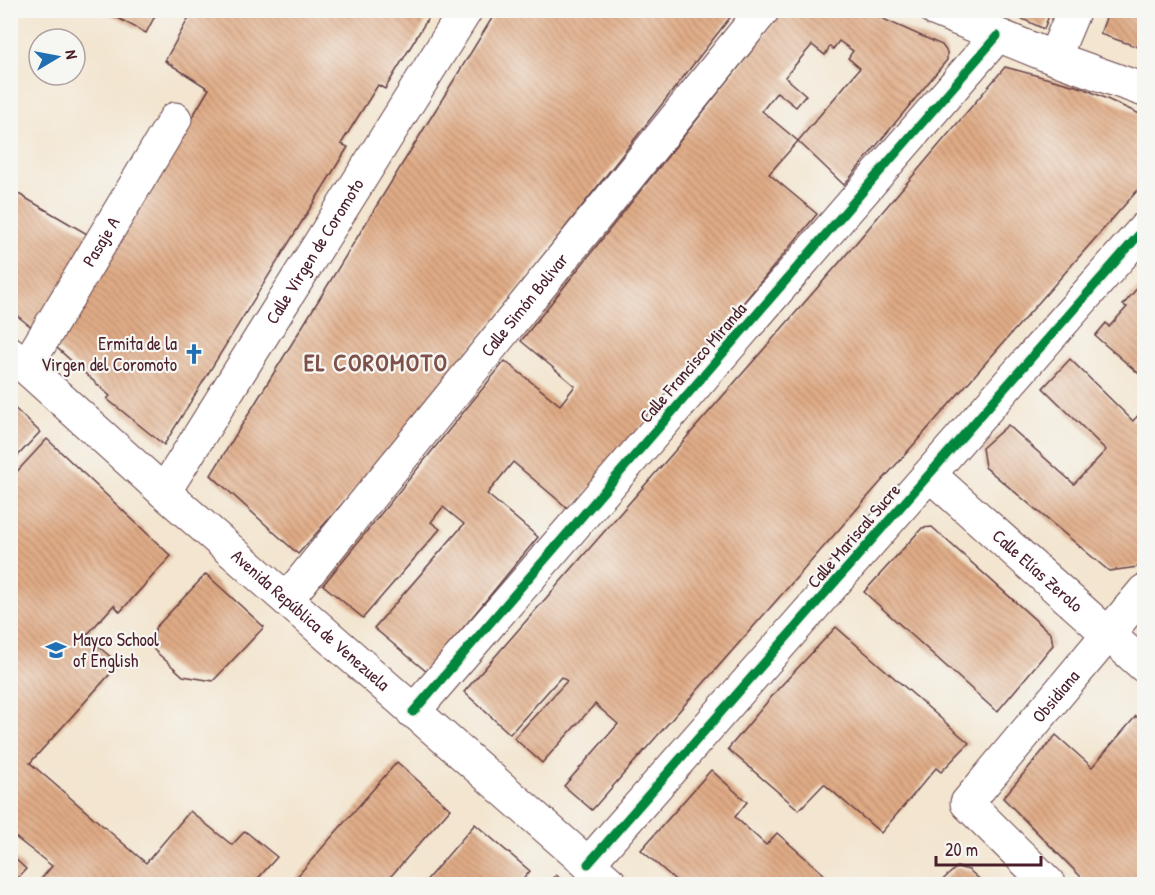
<svg xmlns="http://www.w3.org/2000/svg" width="1155" height="895" viewBox="0 0 1155 895" font-family="'Patrick Hand',sans-serif">
	<style>
		.building { fill: url(#building-back-hatch); fill-rule: evenodd }
		.lines { fill: none; stroke-linecap: round; stroke-linejoin: round }
		.minor-casing { stroke: #633d44; stroke-width: 35 }
		.tertiary-casing { stroke: #633d44; stroke-width: 35 }
		.minor { stroke: #fff; stroke-width: 33 }
		.tertiary { stroke: #fff; stroke-width: 33 }
		.cycleway-casing { stroke: #f6f6f2; stroke-width: 13 }
		.cycleway { stroke: #00873e; stroke-width: 9 }
		.labels { text-anchor: middle; stroke-width: 4.5; stroke-linejoin: round; paint-order: stroke }
		.street-label { font-size: 18px; fill: #4a1f2b; stroke: #f6f6f2 }
		.poi-label { font-size: 18px; fill: #4a1f2b; stroke: #f6f6f2; text-anchor: end }
		.district-label { font-size: 24px; font-weight: bold; letter-spacing: 1.5px; fill: #7e504b; stroke: #f6f6f2 }
	</style>
	<defs>
		<pattern id="building-back-hatch" width="6" height="6" patternUnits="userSpaceOnUse" patternTransform="scale(1.5)"><rect width="6" height="6" fill="#e0ac86"/><path d="M-1 5l2 2M0 0l6 6M5-1l2 2" fill="none" stroke="#b88b6e"/></pattern>
	</defs>
	<rect width="100%" height="100%" fill="#f6f6f2"/>
	<filter id="ink" filterUnits="userSpaceOnUse"><feTurbulence type="fractalNoise" baseFrequency=".0167" numOctaves="2"/><feDisplacementMap in="SourceGraphic" scale="12" xChannelSelector="R" yChannelSelector="G"/><feConvolveMatrix kernelMatrix="1 2 1 2 8 2 1 2 1" color-interpolation-filters="sRGB"/></filter>
	<filter id="wash" filterUnits="userSpaceOnUse"><feTurbulence type="fractalNoise" baseFrequency=".008" numOctaves="4" result="noise"/><feDisplacementMap in="SourceGraphic" scale="24" xChannelSelector="R" yChannelSelector="G"/><feGaussianBlur stdDeviation="1.35" result="paint"/><feColorMatrix in="noise" values="0 0 0 0 0 0 0 0 0 0 0 0 0 0 0 0 0 1.4 0 .05"/><feComposite in="paint" operator="in"/></filter>
	<g filter="url(#wash)">
		<rect width="100%" height="100%" fill="#f3e5cf"/>
		<g id="blocks">
			<g class="building">
				<path d="M 110,10 L 158,10 L 146,33 L 108,13 Z"/>
				<path d="M 193,10 L 433,10 L 385,89 L 378,85 L 341,144 L 348,147 L 164,445 L 107,399 L 110,396 L 55,346 L 209,89 L 165,61 Z"/>
				<path d="M 497,10 L 736,10 L 396,443 L 298,554 L 211,475 Z"/>
				<path d="M 784,10 L 863,10 L 942,45 L 947,52 L 947,60 L 844,185 L 798,141 L 769,174 L 817,214 L 571,511 L 513,462 L 487,494 L 538,537 L 427,672 L 374,628 L 464,524 L 443,507 L 431,522 L 440,529 L 363,618 L 323,585 L 505,361 L 560,405 L 575,386 L 521,341 ZM 839,41 L 853,51 L 848,58 L 860,68 L 798,141 L 762,111 L 777,92 L 796,107 L 806,95 L 785,77 L 812,45 L 825,55 L 830,46 L 833,49 Z"/>
				<path d="M 1003,10 L 1051,10 L 1044,29 Z"/>
				<path d="M 1109,10 L 1144,10 L 1144,49 L 1100,34 Z"/>
				<path d="M 1005,67 L 1083,88 L 1144,116 L 1144,183 L 592,810 L 564,786 L 618,724 L 595,704 L 542,763 L 514,738 L 567,681 L 561,677 L 510,734 L 464,692 L 839,263 Z"/>
				<path d="M 10,189 L 94,238 L 35,330 L 10,310 Z"/>
				<path d="M 1144,280 L 1144,378 L 1095,336 L 1106,323 L 1109,327 L 1127,307 L 1123,305 Z"/>
				<path d="M 1070,359 L 1133,421 L 1144,409 L 1144,559 L 1138,567 L 1109,571 L 985,467 L 982,448 L 1008,425 L 1074,484 L 1106,450 L 1043,388 Z"/>
				<path d="M 10,404 L 40,432 L 10,464 Z"/>
				<path d="M 47,439 L 171,556 L 120,612 L 114,605 L 86,636 L 119,664 L 30,763 L 146,863 L 190,811 L 232,845 L 245,831 L 277,857 L 253,884 L 37,884 L 52,866 L 10,833 L 10,479 Z"/>
				<path d="M 932,527 L 1051,634 L 1053,645 L 997,712 L 864,592 L 922,528 Z"/>
				<path d="M 206,574 L 264,627 L 213,681 L 183,676 L 154,650 L 155,628 Z"/>
				<path d="M 836,627 L 969,743 L 941,772 L 936,768 L 881,833 L 824,784 L 799,810 L 728,749 L 778,689 Z"/>
				<path d="M 1136,716 L 1144,723 L 1144,884 L 1088,884 L 1003,798 L 1056,735 L 1092,767 Z"/>
				<path d="M 397,762 L 450,809 L 384,884 L 300,884 L 294,880 Z"/>
				<path d="M 711,770 L 747,802 L 735,817 L 766,845 L 777,833 L 835,884 L 680,884 L 641,850 Z"/>
				<path d="M 475,824 L 530,871 L 519,884 L 423,884 Z"/>
				<path d="M 10,854 L 26,869 L 12,884 L 10,884 Z"/>
				<path d="M 957,867 L 969,870 L 985,884 L 938,884 Z"/>
				<path d="M 556,875 L 567,884 L 549,884 Z"/>
			</g>
		</g>
	</g>
	<g filter="url(#ink)">
		<use href="#blocks" fill-opacity="0" stroke="#633d44" stroke-width="1.5"/>
		<g class="lines">
			<g class="minor-casing">
				<g id="minor">
					<path d="M 936,10 L 1054,58 L 1144,90"/>
					<path d="M 1054,58 L 1074,10"/>
					<path id="s1" d="M 26,367 L 175,119"/>
					<path id="s2" d="M 930,475 L 1144,666"/>
					<path id="s3" d="M 164,492 L 466,10"/>
					<path id="s4" d="M 287,599 L 763,10"/>
					<path d="M 413,712 L 997,36"/>
					<path d="M 588,864 L 1144,229"/>
					<path id="s5" d="M 1049,884 L 967,803 L 1144,591"/>
				</g>
			</g>
			<g class="tertiary-casing">
				<g id="tertiary">
					<path id="s6" d="M 10,353 L 164,492 L 611,884"/>
				</g>
			</g>
			<use href="#minor" class="minor"/>
			<use href="#tertiary" class="tertiary"/>
			<g class="cycleway-casing">
				<g id="cycleway">
					<path d="M 413,712 L 997,36"/>
					<path d="M 588,864 L 1144,229"/>
				</g>
			</g>
			<use href="#cycleway" class="cycleway"/>
		</g>
	</g>
	<defs>
		<g id="church-bare" transform="scale(1.62)"><path d="M-1.2-6h2.4v3.5h3.3v2.4h-3.3V6h-2.4V-.1h-3.3v-2.4h3.3Z" fill="#1f6fb2" stroke="#f6f6f2" stroke-width="2.5" paint-order="stroke"/></g>
		<g id="school-bare" transform="scale(1.62)"><path d="M0-5L7-2L0 1L-7-2ZM-4 1L0 2.5L4 1V4Q0 6-4 4Z" fill="#1f6fb2" stroke="#f6f6f2" stroke-width="2.5" paint-order="stroke"/></g>
	</defs>
	<g fill-rule="evenodd">
		<use href="#church-bare" x="194" y="354"/>
		<use href="#school-bare" x="56" y="650"/>
	</g>
	<g class="labels">
		<g class="street-label">
			<text dy="6" stroke="none"><textPath href="#s1" startOffset="146">Pasaje A</textPath></text>
			<text dy="6" stroke="none"><textPath href="#s3" startOffset="284">Calle Virgen de Coromoto</textPath></text>
			<text dy="6" stroke="none"><textPath href="#s4" startOffset="378">Calle Simón Bolivar</textPath></text>
			<text transform="translate(693 363) rotate(-49)" y="6">Calle Francisco Miranda</text>
			<text transform="translate(854 536) rotate(-49)" y="6">Calle Mariscal Sucre</text>
			<text dy="6" stroke="none"><textPath href="#s2" startOffset="144">Calle Elías Zerolo</textPath></text>
			<text dy="6" stroke="none"><textPath href="#s6" startOffset="402">Avenida República de Venezuela</textPath></text>
			<text dy="6" stroke="none"><textPath href="#s5" startOffset="254">Obsidiana</textPath></text>
		</g>
		<g class="poi-label">
			<text x="177" y="350">Ermita de la<tspan x="177" dy="21">Virgen del Coromoto</tspan></text>
			<text x="73" y="646" text-anchor="start">Mayco School<tspan x="73" dy="21">of English</tspan></text>
		</g>
		<g class="district-label">
			<text x="376" y="371">EL COROMOTO</text>
		</g>
	</g>
	<rect width="1155" height="895" fill="none" stroke="#f6f6f2" stroke-width="36"/>
	<g transform="translate(57 57) rotate(80)"><circle r="28" fill="#f6f6f2" stroke="#b1a0a2" stroke-width="1.5"/>
	<path d="M0-4.5L10 22L0 15L-10 22Z" fill="#1f6fb2"/>
	<text y="-9" font-size="16" font-weight="bold" text-anchor="middle" fill="#4a1f2b">N</text>
	</g>
	<path d="M936 856v9h105v-9" fill="none" stroke="#4a1f2b" stroke-width="3"/>
	<text x="945" y="856" font-size="18" fill="#4a1f2b" stroke="#f6f6f2" stroke-width="4.5" paint-order="stroke">20 m</text>
</svg>
